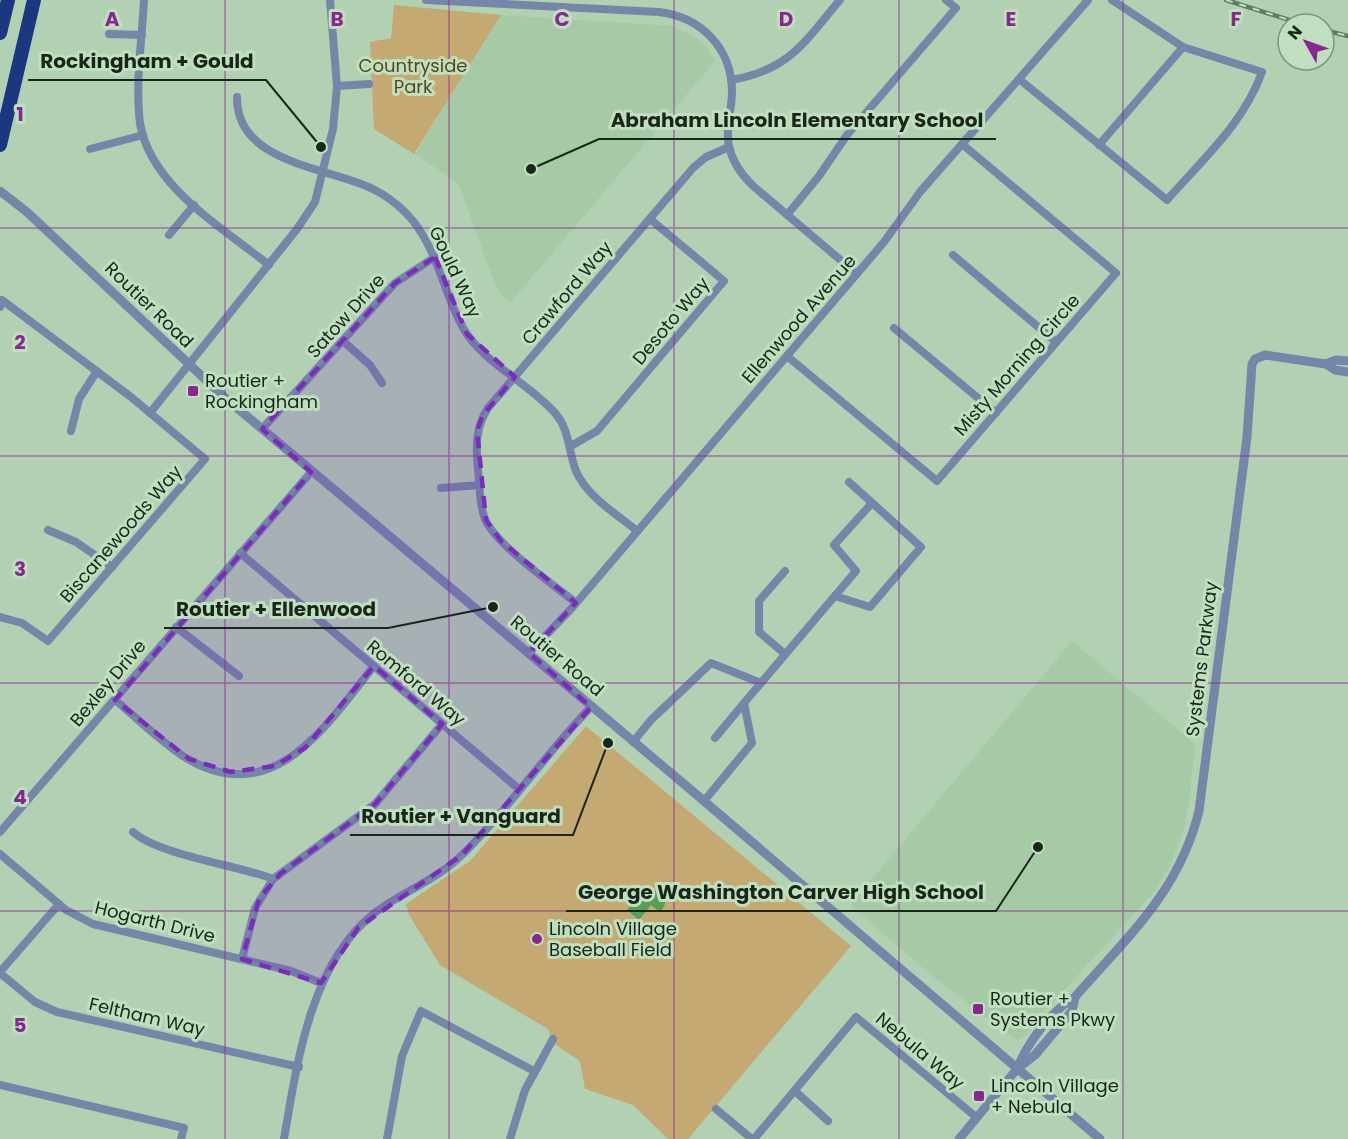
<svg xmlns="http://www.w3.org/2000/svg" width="1348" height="1139" viewBox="0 0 1348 1139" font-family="Poppins,sans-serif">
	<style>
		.built { fill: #a5caa5 }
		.green { fill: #c4a972 }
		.water { fill: #559e58 }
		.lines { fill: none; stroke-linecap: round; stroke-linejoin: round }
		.minor { stroke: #7586a9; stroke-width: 8 }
		.tertiary { stroke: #7586a9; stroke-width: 9 }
		.motorway { stroke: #1b377f; stroke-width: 14 }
		.rail-casing { stroke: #647964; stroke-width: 4.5 }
		.rail { stroke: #bfdfbf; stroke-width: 2; stroke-dasharray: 7; stroke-linecap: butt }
		.marked { fill: #7b2cbf; fill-opacity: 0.2; stroke: #7b2cbf; stroke-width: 4.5; stroke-dasharray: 12 8; stroke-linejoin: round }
		.grid { fill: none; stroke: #882790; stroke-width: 1.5; stroke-opacity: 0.55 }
		.poi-dot { fill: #882790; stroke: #bfdfbf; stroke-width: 2 }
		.labels { text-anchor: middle; stroke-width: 6; stroke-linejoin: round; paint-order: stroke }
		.park-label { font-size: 18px; fill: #59461e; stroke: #bfdfbf }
		.street-label { font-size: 18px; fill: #1a261a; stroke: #bfdfbf }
		.poi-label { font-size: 18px; fill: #1a261a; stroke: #bfdfbf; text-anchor: start }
		.grid-label { font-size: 20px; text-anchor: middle; font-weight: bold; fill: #882790; stroke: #bfdfbf; stroke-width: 6; stroke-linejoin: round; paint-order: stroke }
		.leader { fill: none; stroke: #1a261a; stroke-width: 2 }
		.callout-dot { fill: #1a261a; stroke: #bfdfbf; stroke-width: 2 }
		.callout-label { font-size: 20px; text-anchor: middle; font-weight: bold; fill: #1a261a; stroke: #bfdfbf; stroke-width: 6; stroke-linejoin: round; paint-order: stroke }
	</style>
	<rect width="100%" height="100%" fill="#b2d1b2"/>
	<g class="built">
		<path d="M 501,15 L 674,26 L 702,41 L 715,61 L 511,302 L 498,292 L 458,183 L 415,154 Z"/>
		<path d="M 1072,641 L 1195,744 L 1189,803 L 1184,829 L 1171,864 L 1154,892 L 1047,1009 L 1027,1035 L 1016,1040 L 930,974 L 850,905 Z"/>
	</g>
	<g class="green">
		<path d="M 394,5 L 501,15 L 414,154 L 374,129 L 370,42 L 391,38 Z"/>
		<path d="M 586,726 L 851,946 L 688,1139 L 668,1139 L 633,1105 L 585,1089 L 580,1061 L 553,1043 L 548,1029 L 440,965 L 409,915 L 406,904 L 470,861 Z"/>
	</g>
	<path class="water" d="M 645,889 L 655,897 L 655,891 C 667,894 668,904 660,912 L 651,905 L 639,920 L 627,910 Z"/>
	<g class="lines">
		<g class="minor">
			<path d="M 144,0 C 142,40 135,84 140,123 C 150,186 223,228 269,265"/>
			<path d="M 426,0 L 659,12 C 701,17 732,48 732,92 C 732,110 725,127 729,146 C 732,162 741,174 752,185 L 857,274"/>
			<path d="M 109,34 L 142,35"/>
			<path d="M 1019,79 L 1167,200 C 1202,160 1244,123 1262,72 L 1183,47 L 1112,0"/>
			<path d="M 731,80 C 790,70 804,42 840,0"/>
			<path d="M 337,86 L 369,84"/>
			<path d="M 237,97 C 236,164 329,167 373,189 C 385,195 396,203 406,213 C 437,245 442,289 462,326 C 482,363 528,382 555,413 C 570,430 568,451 576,471 C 587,497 617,514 637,531"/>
			<path d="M 1099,145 L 1183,47"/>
			<path d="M 90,149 L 143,135"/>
			<path d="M 787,215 L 819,176 L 847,135 L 956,8 L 946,0"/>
			<path d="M 169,235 L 194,205"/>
			<path d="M 953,255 L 1056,342"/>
			<path d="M 0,307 L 2,300 L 131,397 L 205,459 L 48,641 L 22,623 L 0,617"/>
			<path d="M 894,328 L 996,413"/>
			<path d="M 344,342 L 370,365 L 382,383"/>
			<path d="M 787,356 L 937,481 L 1116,273 L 962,144"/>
			<path d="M 150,413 L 297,229 L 315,202 L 333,129 L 337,86 L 330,0"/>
			<path d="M 262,429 L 395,283 L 435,257"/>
			<path d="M 71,431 L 79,399 L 97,371"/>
			<path d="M 571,446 L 597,431 L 724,281 L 650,219"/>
			<path d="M 441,488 L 480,485"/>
			<path d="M 48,530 L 76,542 L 112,567"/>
			<path d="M 240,553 L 519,789"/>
			<path d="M 785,571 L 759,601 L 759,632 L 785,654"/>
			<path d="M 835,596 L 870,607 L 921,547 L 849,482"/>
			<path d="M 576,603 C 553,584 496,545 485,519 C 479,504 480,486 478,470 C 476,446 475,428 488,408 L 693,168 L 706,157 L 729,147"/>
			<path d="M 176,627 L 239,676"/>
			<path d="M 529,653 L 572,608 L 884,242 L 920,192 L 1088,0"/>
			<path d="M 115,700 C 138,719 161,742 186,758 C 274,811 327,724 374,666"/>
			<path d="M 715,738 L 744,703"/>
			<path d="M 633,742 L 651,720 L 711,663 L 761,683"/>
			<path d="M 704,801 L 752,743 L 744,703 L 856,571 L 834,545 L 872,503"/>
			<path d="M 0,832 L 311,472"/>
			<path d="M 133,832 C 159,855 237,865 273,879"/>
			<path d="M 0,854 L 66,910 L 93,924 L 291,971 L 321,983"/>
			<path d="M 242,959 L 255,908 L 273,879 L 375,804 L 442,724"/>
			<path d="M 0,972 L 59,904"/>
			<path d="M 0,973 L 35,1002 L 57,1012 L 299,1067"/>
			<path d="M 0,1085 L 184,1128 L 181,1139"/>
			<path d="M 795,1091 L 828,1121"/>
			<path d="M 716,1109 L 752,1139"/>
			<path d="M 284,1139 C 297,1063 310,966 372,915 C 401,892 436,881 463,854 C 509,809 546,753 591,707"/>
			<path d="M 387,1139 L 402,1056 L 421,1011 L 534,1071"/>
			<path d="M 510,1139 L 525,1090 L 553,1039"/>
			<path d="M 754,1139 L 856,1017 L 976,1117"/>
		</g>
		<g class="tertiary">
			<path d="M 0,191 L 27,212 L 223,396 L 684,784 L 1100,1139"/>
			<path d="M 1326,364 L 1336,360 L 1348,361"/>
			<path d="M 1017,1069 C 1028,1042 1050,1012 1075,997 C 1128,936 1179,892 1199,811 L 1247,437 L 1252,364 L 1255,359 L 1265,355 L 1326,364 L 1335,370 L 1348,372"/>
			<path d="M 959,1139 L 1017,1069 L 1035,1055 L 1072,1011 L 1075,997"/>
		</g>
		<g class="motorway">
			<path d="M 0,33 L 8,0"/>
			<path d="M 0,145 L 34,0"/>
		</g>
		<g class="rail-casing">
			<g id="rail">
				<path d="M 1226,0 L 1302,24"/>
				<path d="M 1324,30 L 1348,36"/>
			</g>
		</g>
		<use href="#rail" class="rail"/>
	</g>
	<path class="marked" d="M 435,257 L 467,334 L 515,377 L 483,415 L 477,431 L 486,520 L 501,541 L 576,603 L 529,653 L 591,707 L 462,855 L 358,928 L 321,983 L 242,959 L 259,899 L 280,874 L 375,804 L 442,724 L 374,666 L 305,748 L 275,766 L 231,772 L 189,759 L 115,700 L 311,472 L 262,429 L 395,283 Z"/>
	<path class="grid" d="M 225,0 L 225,1139M 449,0 L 449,1139M 674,0 L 674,1139M 899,0 L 899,1139M 1123,0 L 1123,1139M 0,228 L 1348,228M 0,456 L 1348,456M 0,683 L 1348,683M 0,911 L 1348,911"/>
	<g class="poi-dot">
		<rect x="187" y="385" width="12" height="12" rx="3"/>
		<circle cx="537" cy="939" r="6"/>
		<rect x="972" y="1003" width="12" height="12" rx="3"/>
		<rect x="973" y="1090" width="12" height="12" rx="3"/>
	</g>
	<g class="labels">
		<g class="park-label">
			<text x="413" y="72">Countryside<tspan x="413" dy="21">Park</tspan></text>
		</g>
		<g class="street-label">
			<text transform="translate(455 272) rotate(65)" y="6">Gould Way</text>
			<text transform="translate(567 293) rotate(-50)" y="6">Crawford Way</text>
			<text transform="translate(149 305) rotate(44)" y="6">Routier Road</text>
			<text transform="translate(346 316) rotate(-48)" y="6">Satow Drive</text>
			<text transform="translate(799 319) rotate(-49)" y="6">Ellenwood Avenue</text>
			<text transform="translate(671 321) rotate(-50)" y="6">Desoto Way</text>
			<text transform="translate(1017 365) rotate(-49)" y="6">Misty Morning Circle</text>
			<text transform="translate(121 534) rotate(-49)" y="6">Biscanewoods Way</text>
			<text transform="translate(557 656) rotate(40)" y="6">Routier Road</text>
			<text transform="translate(1202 659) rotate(-83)" y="6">Systems Parkway</text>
			<text transform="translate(108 683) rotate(-50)" y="6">Bexley Drive</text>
			<text transform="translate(416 683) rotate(40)" y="6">Romford Way</text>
			<text transform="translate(155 922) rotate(14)" y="6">Hogarth Drive</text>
			<text transform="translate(147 1017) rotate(13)" y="6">Feltham Way</text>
			<text transform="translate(920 1051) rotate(40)" y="6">Nebula Way</text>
		</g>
		<g class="poi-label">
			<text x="205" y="387">Routier +<tspan x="205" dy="21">Rockingham</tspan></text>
			<text x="549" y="935">Lincoln Village<tspan x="549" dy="21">Baseball Field</tspan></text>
			<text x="990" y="1005">Routier +<tspan x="990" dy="21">Systems Pkwy</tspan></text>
			<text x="991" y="1092">Lincoln Village<tspan x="991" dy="21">+ Nebula</tspan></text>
		</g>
	</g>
	<g class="grid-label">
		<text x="112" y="26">A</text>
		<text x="337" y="26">B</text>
		<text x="562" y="26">C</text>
		<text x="786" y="26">D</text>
		<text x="1011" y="26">E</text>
		<text x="1236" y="26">F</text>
		<text x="20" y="121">1</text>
		<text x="20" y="349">2</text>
		<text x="20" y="576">3</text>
		<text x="20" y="804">4</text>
		<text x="20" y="1032">5</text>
	</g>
	<path class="leader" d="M321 147L266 80H28M531 169L599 139H996M493 607L388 628H164M608 743L573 835H350M1038 847L996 911H566"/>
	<g class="callout-dot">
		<circle cx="321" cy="147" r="6"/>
		<circle cx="531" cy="169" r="6"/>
		<circle cx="493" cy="607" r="6"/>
		<circle cx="608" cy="743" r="6"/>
		<circle cx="1038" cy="847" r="6"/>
	</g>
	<g class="callout-label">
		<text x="147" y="68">Rockingham + Gould</text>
		<text x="797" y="127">Abraham Lincoln Elementary School</text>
		<text x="276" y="616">Routier + Ellenwood</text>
		<text x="461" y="823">Routier + Vanguard</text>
		<text x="781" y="899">George Washington Carver High School</text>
	</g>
	<g transform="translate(1306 42) rotate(310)"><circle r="28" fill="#bfdfbf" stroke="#7d957d" stroke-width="1.5"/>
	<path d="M0-4.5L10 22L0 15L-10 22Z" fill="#882790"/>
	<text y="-9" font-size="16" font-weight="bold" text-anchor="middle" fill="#1a261a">N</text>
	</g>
</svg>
